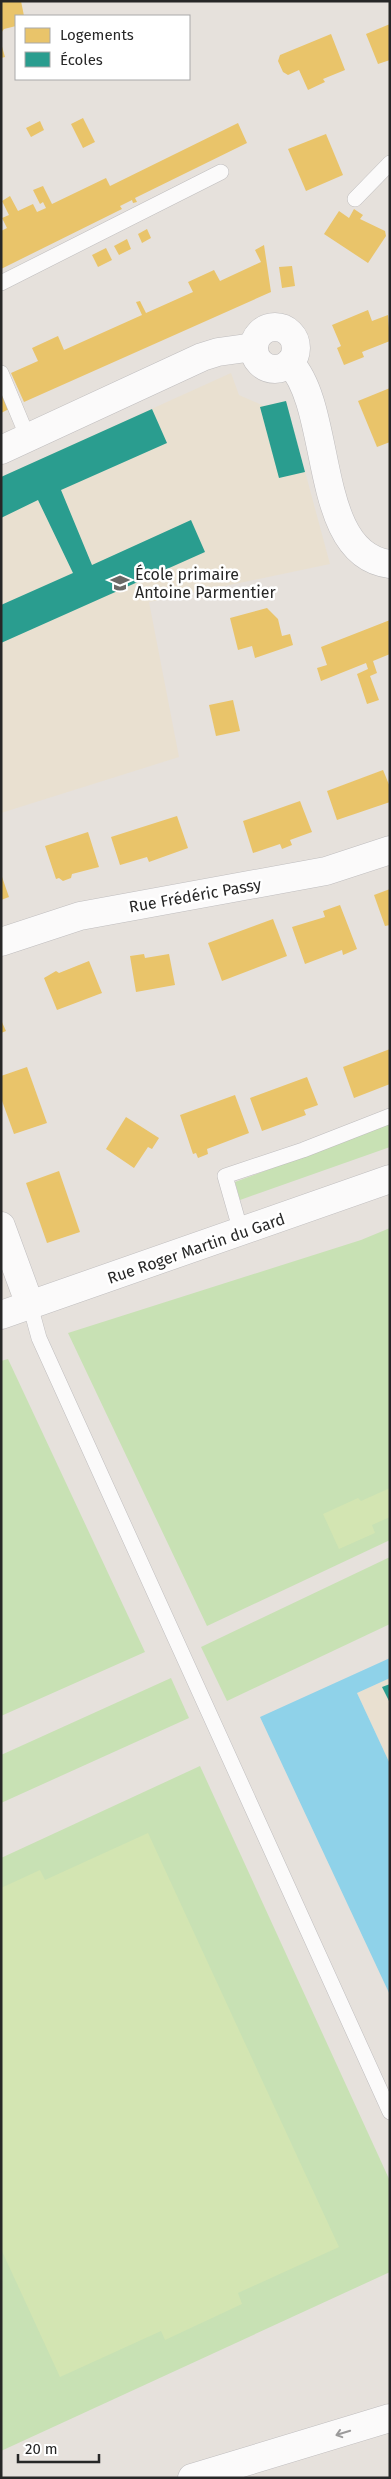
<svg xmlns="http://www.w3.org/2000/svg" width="391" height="2479" viewBox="0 0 391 2479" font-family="'Fira Sans',sans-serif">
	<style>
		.education { fill: #e9e0d0 }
		.green { fill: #c8e1b4 }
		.pitch { fill: #d3e5b2 }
		.water { fill: #8fd2e9 }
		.homes { fill: #e9c46a }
		.schools { fill: #2a9d8f }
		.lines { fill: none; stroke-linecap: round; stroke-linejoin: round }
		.service-casing { stroke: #bfbdbe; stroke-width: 16 }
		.minor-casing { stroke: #bfbdbe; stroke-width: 29 }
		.tertiary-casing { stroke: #bfbdbe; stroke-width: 29 }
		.service { stroke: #fbfafa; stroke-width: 15 }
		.minor { stroke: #fbfafa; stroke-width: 28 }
		.tertiary { stroke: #fbfafa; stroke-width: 28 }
		.oneway { stroke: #9c9b9b }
		.labels { text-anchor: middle; stroke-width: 5; stroke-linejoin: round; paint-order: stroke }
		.poi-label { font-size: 16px; fill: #272727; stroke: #fff; text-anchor: start }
		.street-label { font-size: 16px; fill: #272727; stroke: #fff }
	</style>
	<rect width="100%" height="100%" fill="#e6e1dc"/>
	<g class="education">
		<path d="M 231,373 L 239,395 L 264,406 L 286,401 L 330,564 L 149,602 L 179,757 L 1,813 L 1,477 Z"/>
		<path d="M 390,1678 L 390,1764 L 357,1693 Z"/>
	</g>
	<g class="green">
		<path d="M 390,1124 L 390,1147 L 240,1200 L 235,1182 Z"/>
		<path d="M 390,1228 L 390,1540 L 207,1626 L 68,1333 L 361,1240 Z"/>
		<path d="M 8,1359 L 145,1652 L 1,1716 L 1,1361 Z"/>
		<path d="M 390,1557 L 390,1624 L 227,1701 L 201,1647 Z"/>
		<path d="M 171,1678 L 189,1718 L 1,1803 L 1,1755 Z"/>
		<path d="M 200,1766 L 390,2181 L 390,2272 L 1,2451 L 1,1858 Z"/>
	</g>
	<g class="pitch">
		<path d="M 390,1488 L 390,1517 L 372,1525 L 375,1533 L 339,1549 L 323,1514 L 358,1498 L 361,1501 Z"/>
		<path d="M 148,1833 L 339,2247 L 238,2293 L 242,2304 L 165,2340 L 161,2331 L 60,2377 L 1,2249 L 1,1888 L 40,1870 L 45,1880 Z"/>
	</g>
	<path class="water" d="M 390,1658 L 390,1678 L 357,1693 L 390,1764 L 390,1995 L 260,1717 Z"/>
	<g class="homes">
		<path d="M 1,1 L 21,1 L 24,16 L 16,16 L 16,26 L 4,29 L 1,33 Z"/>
		<path d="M 390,24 L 390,60 L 378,64 L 366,34 Z"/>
		<path d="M 331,34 L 345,70 L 323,79 L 325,82 L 308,90 L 299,70 L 288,75 L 283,72 L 278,61 L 280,55 Z"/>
		<path d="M 1,43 L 5,57 L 1,58 Z"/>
		<path d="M 83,118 L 95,142 L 83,148 L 71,124 Z"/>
		<path d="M 40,121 L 44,130 L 31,137 L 26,128 Z"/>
		<path d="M 238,123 L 247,143 L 135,198 L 137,202 L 133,203 L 132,200 L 120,206 L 122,209 L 1,269 L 1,231 L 7,228 L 2,218 L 9,215 L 2,201 L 10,196 L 18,211 L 33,204 L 37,212 L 46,208 L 43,202 L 40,204 L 33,190 L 43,186 L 52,204 L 106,178 L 110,186 Z"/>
		<path d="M 326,134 L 343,175 L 306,191 L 288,149 Z"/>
		<path d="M 354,209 L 363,215 L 360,219 L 385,231 L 386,236 L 368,263 L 324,234 L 339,211 L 349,218 Z"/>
		<path d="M 147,229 L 151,238 L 142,243 L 138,234 Z"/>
		<path d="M 127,239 L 131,249 L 119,255 L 114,246 Z"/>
		<path d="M 264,245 L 271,292 L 24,402 L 11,373 L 38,361 L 32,348 L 58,336 L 64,350 L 142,315 L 136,302 L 140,301 L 146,313 L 193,292 L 188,282 L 214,270 L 220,281 L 261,262 L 255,250 Z"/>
		<path d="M 106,248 L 112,260 L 98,267 L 92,255 Z"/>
		<path d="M 292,266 L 295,286 L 282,288 L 279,267 Z"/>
		<path d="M 368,310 L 372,321 L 388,315 L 390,341 L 362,352 L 364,357 L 344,365 L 337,348 L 341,346 L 332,325 Z"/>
		<path d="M 390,388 L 390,442 L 377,447 L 358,401 Z"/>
		<path d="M 1,392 L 9,409 L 1,413 Z"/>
		<path d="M 267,608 L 278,619 L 282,636 L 290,634 L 293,645 L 255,658 L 252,646 L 238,650 L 230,618 Z"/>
		<path d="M 390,620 L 390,654 L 373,661 L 377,673 L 370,676 L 379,700 L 367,704 L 357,674 L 368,669 L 366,663 L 321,681 L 317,668 L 327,665 L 321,647 Z"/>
		<path d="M 233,700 L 240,731 L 216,736 L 209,705 Z"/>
		<path d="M 383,770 L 390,787 L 390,802 L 337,820 L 327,791 Z"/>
		<path d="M 300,801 L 312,832 L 290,840 L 292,845 L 282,849 L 280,844 L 253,853 L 243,821 Z"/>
		<path d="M 177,816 L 188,848 L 149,862 L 147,857 L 120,865 L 111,837 Z"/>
		<path d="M 88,832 L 99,867 L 72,874 L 71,878 L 63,881 L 59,878 L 56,879 L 45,846 Z"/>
		<path d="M 1,874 L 9,897 L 1,900 Z"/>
		<path d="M 390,889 L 390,925 L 385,926 L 374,895 Z"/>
		<path d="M 340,905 L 357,949 L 343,955 L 342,950 L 305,964 L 292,927 L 325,917 L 323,911 Z"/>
		<path d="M 273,919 L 287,956 L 222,981 L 208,943 Z"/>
		<path d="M 144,954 L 145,958 L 169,954 L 175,985 L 136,992 L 130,956 Z"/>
		<path d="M 89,961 L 102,993 L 57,1010 L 44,978 L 56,971 L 59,973 Z"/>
		<path d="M 1,1020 L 6,1031 L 1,1033 Z"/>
		<path d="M 390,1049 L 390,1084 L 354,1098 L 343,1067 Z"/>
		<path d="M 27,1067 L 47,1123 L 14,1134 L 1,1098 L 1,1076 Z"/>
		<path d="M 307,1077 L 318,1105 L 304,1110 L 306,1115 L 262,1131 L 250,1098 Z"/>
		<path d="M 235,1095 L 249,1133 L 207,1149 L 208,1154 L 198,1158 L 196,1153 L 193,1154 L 180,1115 Z"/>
		<path d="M 126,1117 L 159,1138 L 152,1149 L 148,1147 L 134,1168 L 106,1149 Z"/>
		<path d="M 59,1171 L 80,1232 L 47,1243 L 26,1183 Z"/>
	</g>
	<g class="schools">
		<path d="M 286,401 L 305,472 L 279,478 L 260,407 Z"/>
		<path d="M 152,409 L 167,443 L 61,490 L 92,565 L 191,520 L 205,552 L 1,643 L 1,605 L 73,573 L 38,500 L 1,518 L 1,477 Z"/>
		<path d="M 390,1684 L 390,1703 L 382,1687 Z"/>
	</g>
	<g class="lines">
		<g class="service-casing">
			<g id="service">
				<path d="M 355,199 L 390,163"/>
				<path d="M 1,283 L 221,172"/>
				<path d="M 1,373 L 28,438"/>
				<path d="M 241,1232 L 225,1176 L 303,1150 L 390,1116"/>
				<path d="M 30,1305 L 39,1338 L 390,2112"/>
			</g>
		</g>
		<g class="minor-casing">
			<g id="minor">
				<circle cx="275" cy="348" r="21"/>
				<path d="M 290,363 C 334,410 312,555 390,564"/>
				<path d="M 1,450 L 202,357 L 218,352 L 254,347"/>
				<path d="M 1,942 L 80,916 L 326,871 L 390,850"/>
				<path d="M 1,1226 L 30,1305"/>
				<path d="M 1,1315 L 390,1179"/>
			</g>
		</g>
		<g class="tertiary-casing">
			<path id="tertiary" d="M 192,2478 L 390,2418"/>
		</g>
		<use href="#service" class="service"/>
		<use href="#minor" class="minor"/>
		<use href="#tertiary" class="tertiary"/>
	</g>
	<defs><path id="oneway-shaft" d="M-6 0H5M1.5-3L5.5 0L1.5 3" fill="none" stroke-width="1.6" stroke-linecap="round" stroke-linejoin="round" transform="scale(1.25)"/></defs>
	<use class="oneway" href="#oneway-shaft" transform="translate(343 2433) rotate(163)"/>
	<defs>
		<g id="school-bare" transform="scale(1.5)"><path d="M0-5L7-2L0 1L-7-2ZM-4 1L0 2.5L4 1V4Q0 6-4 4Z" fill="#6a6866" stroke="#fff" stroke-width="2.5" paint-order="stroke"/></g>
	</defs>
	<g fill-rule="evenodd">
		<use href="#school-bare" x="120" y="583"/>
	</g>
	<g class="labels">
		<g class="poi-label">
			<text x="135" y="580">École primaire<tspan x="135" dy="18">Antoine Parmentier</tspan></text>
		</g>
		<g class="street-label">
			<text transform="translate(195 895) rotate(-10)" y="6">Rue Frédéric Passy</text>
			<text transform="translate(196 1248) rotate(-19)" y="6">Rue Roger Martin du Gard</text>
		</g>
	</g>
	<rect width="391" height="2479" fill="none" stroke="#272727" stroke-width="5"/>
	<rect x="15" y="15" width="175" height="65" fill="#ffffff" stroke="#a9a9a9"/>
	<rect x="25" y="28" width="25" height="15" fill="#e9c46a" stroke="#a9a9a9"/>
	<text x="60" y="40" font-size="15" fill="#272727">Logements</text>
	<rect x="25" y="52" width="25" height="15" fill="#2a9d8f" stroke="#a9a9a9"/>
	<text x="60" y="65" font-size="15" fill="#272727">Écoles</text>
	<path d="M18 2454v8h81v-8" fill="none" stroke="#272727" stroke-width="2.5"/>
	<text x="25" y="2454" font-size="15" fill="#272727" stroke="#ffffff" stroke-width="4" paint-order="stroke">20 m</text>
</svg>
